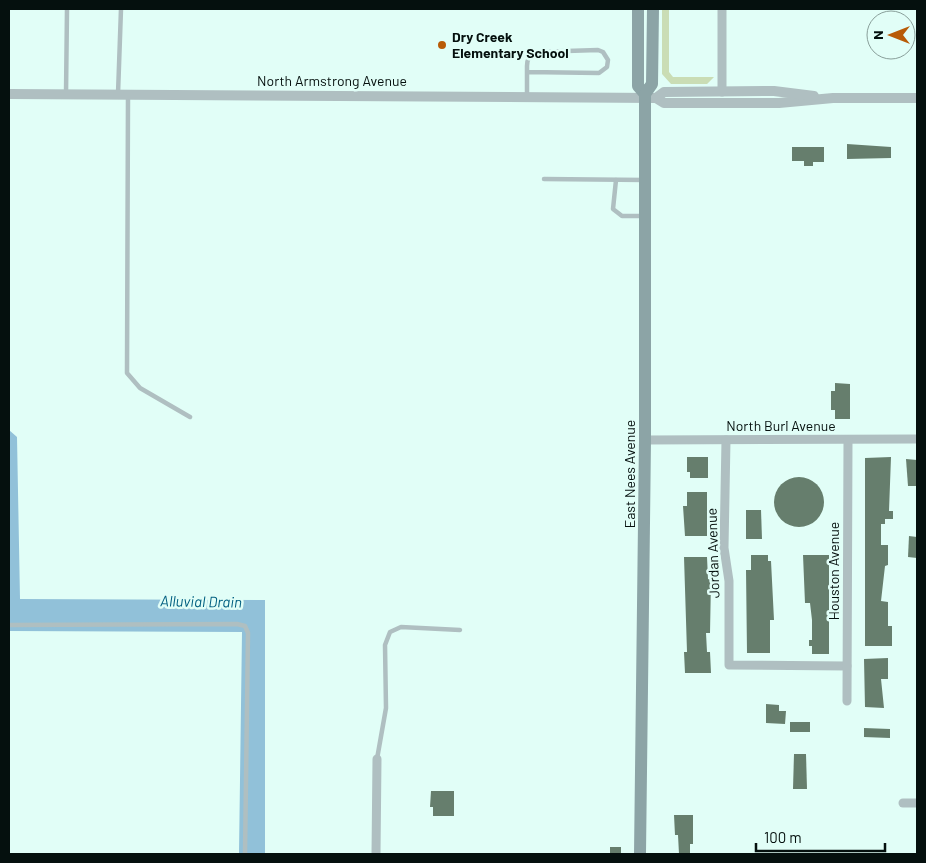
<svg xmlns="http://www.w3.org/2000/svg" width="926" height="863" viewBox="0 0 926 863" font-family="Barlow,sans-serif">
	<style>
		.green { fill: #caddb5 }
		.water { fill: #91c1d9 }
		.building { fill: #667e6d }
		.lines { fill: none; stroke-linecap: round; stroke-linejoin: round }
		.service { stroke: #afbfc1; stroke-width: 4.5 }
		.minor { stroke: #afbfc1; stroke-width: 9 }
		.tertiary { stroke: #afbfc1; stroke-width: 10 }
		.secondary { stroke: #8ca4a6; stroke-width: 12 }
		.poi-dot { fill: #b85b07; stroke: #e1fef7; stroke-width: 2 }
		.labels { text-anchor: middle; stroke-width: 5; stroke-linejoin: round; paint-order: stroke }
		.poi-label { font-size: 14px; font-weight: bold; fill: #05100e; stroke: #e1fef7; text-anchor: start }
		.street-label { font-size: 14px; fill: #05100e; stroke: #e1fef7 }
		.water-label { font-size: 15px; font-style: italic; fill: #005f80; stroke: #e1fef7 }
	</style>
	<rect width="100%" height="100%" fill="#e1fef7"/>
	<path class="green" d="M 662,9 L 669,9 L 669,72 L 673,77 L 714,77 L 707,84 L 671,84 L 662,74 Z"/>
	<path class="water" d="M 9,430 L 17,437 L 20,599 L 265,600 L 265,854 L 239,854 L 242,632 L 9,631 Z"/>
	<g class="building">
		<path d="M 847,144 L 891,147 L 891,158 L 847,159 Z"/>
		<path d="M 792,147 L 824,147 L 824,162 L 813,162 L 813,166 L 804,166 L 804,161 L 792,161 Z"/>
		<path d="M 835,383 L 850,384 L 850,419 L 835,419 L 835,410 L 831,410 L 831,391 L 835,391 Z"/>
		<path d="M 687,457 L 708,457 L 708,478 L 690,478 L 690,472 L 687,472 Z"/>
		<path d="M 891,457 L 889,511 L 893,511 L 893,519 L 885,519 L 885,524 L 881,524 L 881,545 L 888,545 L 888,565 L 885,566 L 881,601 L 888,602 L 888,626 L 892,626 L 892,646 L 865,646 L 865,458 Z"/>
		<path d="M 906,459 L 917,460 L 917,486 L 908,486 Z"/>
		<circle cx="799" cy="502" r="25"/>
		<path d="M 687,492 L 707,492 L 707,536 L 685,536 L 683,506 L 687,506 Z"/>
		<path d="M 746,510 L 761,510 L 762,539 L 746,539 Z"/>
		<path d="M 909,536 L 917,537 L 917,558 L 908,557 Z"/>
		<path d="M 751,555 L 768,555 L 768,561 L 771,561 L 774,620 L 770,620 L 770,653 L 747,653 L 746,570 L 751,570 Z"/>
		<path d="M 803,555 L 829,555 L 829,654 L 812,654 L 812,646 L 809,646 L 809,640 L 812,640 L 812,620 L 810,603 L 805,603 Z"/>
		<path d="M 684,557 L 707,557 L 708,579 L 711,580 L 710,633 L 706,633 L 707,652 L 710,652 L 711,673 L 685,673 L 684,652 L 687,652 Z"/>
		<path d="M 888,658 L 888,679 L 881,679 L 884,708 L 865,707 L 864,659 Z"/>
		<path d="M 766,704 L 779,705 L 779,711 L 786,711 L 785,724 L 766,723 Z"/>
		<rect x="790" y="722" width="20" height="10"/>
		<path d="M 864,728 L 890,729 L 890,738 L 864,737 Z"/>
		<path d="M 794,754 L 806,754 L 807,789 L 793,789 Z"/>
		<path d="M 431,791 L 454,791 L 454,816 L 433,816 L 433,807 L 430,807 Z"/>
		<path d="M 674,815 L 693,815 L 693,844 L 690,844 L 690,854 L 679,854 L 678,835 L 675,835 Z"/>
		<rect x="610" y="847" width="11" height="7"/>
	</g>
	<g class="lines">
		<g class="service">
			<path d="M 527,72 L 599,73 L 607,67 L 608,60 L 603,52 L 598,50 L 535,52 C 529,55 527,60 527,66 L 527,96"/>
			<path d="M 66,94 L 67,9"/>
			<path d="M 118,94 L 121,9"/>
			<path d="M 128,95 L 127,373 L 140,388 L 190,417"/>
			<path d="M 544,179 L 645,180"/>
			<path d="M 616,180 L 613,209 L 622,216 L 643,216"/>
			<path d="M 9,625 L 237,624 L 245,626 L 248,633 L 245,854"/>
			<path d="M 377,759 L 386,708 L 385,645 L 390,632 L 401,627 L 460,630"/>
		</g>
		<g class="minor">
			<path d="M 722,92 L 722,9"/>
			<path d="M 645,440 L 917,439"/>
			<path d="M 726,440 L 724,548 L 729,581 L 729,665 L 847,666"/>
			<path d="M 847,701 L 848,440"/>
			<path d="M 903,803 L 917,803"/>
			<path d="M 376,854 L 377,759"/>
		</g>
		<g class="tertiary">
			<path d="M 9,94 L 656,98 L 664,103 L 779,103 L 833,98 L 917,98"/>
			<path d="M 656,98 L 664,92 L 774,91 L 814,96"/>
		</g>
		<g class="secondary">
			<path d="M 638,9 L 638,86 L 645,94"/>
			<path d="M 640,854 L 645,440 L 645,94 L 652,84 L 653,9"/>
		</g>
	</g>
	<circle class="poi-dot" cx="442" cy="45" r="5"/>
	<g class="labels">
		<g class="poi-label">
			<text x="452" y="42">Dry Creek<tspan x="452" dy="16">Elementary School</tspan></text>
		</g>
		<g class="street-label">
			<text x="332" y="86">North Armstrong Avenue</text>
			<text x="781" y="431">North Burl Avenue</text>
			<text transform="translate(630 474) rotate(-90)" y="5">East Nees Avenue</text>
			<text transform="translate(713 553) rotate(-92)" y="5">Jordan Avenue</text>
			<text transform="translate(834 571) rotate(-90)" y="5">Houston Avenue</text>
		</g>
		<g class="water-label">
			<text transform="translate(201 602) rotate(1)" y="5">Alluvial Drain</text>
		</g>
	</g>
	<rect width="926" height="863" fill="none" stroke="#05100e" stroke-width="20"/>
	<g transform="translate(891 35) rotate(270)"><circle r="24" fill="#e1fef7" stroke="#899f9a"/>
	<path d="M0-4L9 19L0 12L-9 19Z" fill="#b85b07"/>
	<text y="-8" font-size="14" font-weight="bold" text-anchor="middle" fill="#05100e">N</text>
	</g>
	<path d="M756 843v8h129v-8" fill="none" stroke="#05100e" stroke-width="2.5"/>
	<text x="764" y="843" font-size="15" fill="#05100e" stroke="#e1fef7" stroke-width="4" paint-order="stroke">100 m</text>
</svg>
